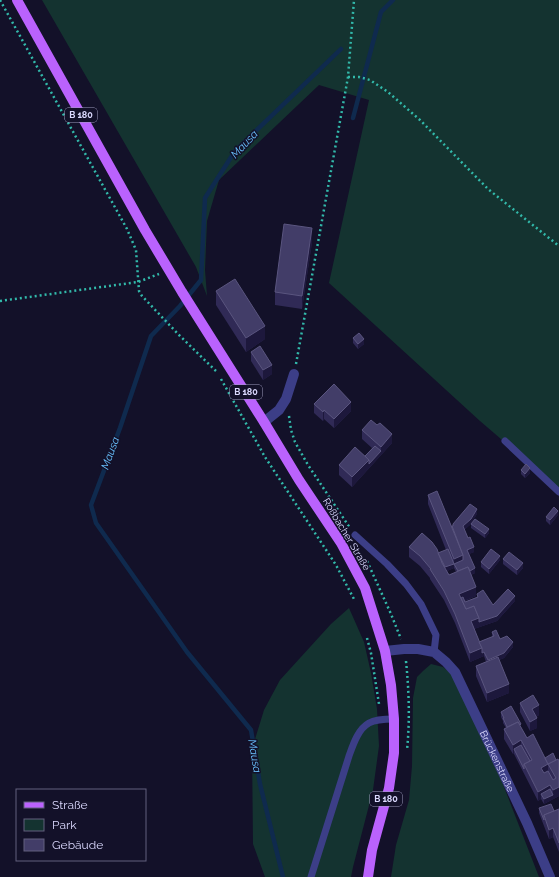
<svg xmlns="http://www.w3.org/2000/svg" width="559" height="877" viewBox="0 0 559 877" font-family="Raleway,sans-serif">
	<style>
		.green { fill: #143330 }
		.lines { fill: none; stroke-linecap: round; stroke-linejoin: round }
		.stream { stroke: #0f2a4e; stroke-width: 4.5 }
		.path { stroke: #32b9aa; stroke-width: 2.5; stroke-dasharray: 2 3; stroke-linecap: butt }
		.lane { stroke: #3c3e87; stroke-width: 7 }
		.street { stroke: #3c3e87; stroke-width: 10 }
		.primary { stroke: #ba62fd; stroke-width: 10 }
		.wall { fill: #302a56; fill-rule: evenodd }
		.shaded-wall { fill: #1d183c }
		.building { fill: #423d68; stroke: #5a557f; fill-rule: evenodd }
		.labels { text-anchor: middle; stroke-width: 3; stroke-linejoin: round; paint-order: stroke }
		.shield { fill: #131129; stroke: #9f9dbe; stroke-width: 1 }
		.shield-label { font-size: 9px; font-weight: bold; fill: #dbd9fe }
		.street-label { font-size: 10px; fill: #dbd9fe; stroke: #131129 }
		.water-label { font-size: 11px; font-style: italic; fill: #68c0fd; stroke: #131129 }
	</style>
	<rect width="100%" height="100%" fill="#131129"/>
	<g class="green">
		<path d="M 42,0 L 559,0 L 559,489 L 480,421 L 329,283 L 369,100 L 319,85 L 219,180 L 207,221 L 205,270 L 207,296 L 196,267 Z"/>
		<path d="M 349,608 L 364,642 L 371,673 L 377,709 L 379,746 L 373,790 L 353,867 L 351,877 L 265,877 L 253,844 L 252,749 L 264,710 L 280,680 L 331,624 Z"/>
		<path d="M 431,664 L 443,667 L 464,684 L 539,877 L 391,877 L 396,845 L 409,800 L 412,766 L 413,698 L 417,677 L 423,671 Z"/>
	</g>
	<g class="lines">
		<g class="stream">
			<path d="M 353,118 L 381,12 L 393,0"/>
			<path d="M 283,877 L 260,784 L 251,730 L 187,652 L 96,523 L 91,505 L 120,428 L 151,336 L 180,306 L 201,280 L 205,198 L 235,151 L 341,49"/>
		</g>
		<g class="path">
			<path d="M 0,0 L 127,229 L 136,250 L 139,291 L 142,296 L 179,335 L 217,372"/>
			<path d="M 348,77 L 359,77 L 370,80 L 388,92 L 420,120 L 488,189 L 559,246"/>
			<path d="M 0,301 L 138,282 L 159,274"/>
			<path d="M 296,364 L 348,77 L 354,0"/>
			<path d="M 221,379 L 265,457 L 336,565 L 355,601"/>
			<path d="M 289,416 L 291,430 L 295,442 L 308,465 L 350,528"/>
			<path d="M 367,561 L 391,614 L 401,639"/>
			<path d="M 367,638 L 371,653 L 379,704"/>
			<path d="M 406,661 C 409,691 410,720 407,750"/>
		</g>
		<g class="lane">
			<path d="M 505,441 L 559,492"/>
			<path d="M 355,535 L 387,564 L 406,584 L 421,604 L 436,635 L 434,652"/>
			<path d="M 311,877 L 349,756 C 353,745 358,729 369,723 C 376,719 386,719 394,719"/>
		</g>
		<g class="street">
			<path d="M 264,422 L 279,410 L 286,399 L 294,374"/>
			<path id="s1" d="M 385,651 L 404,649 L 418,649 L 434,652 L 446,662 L 455,672 L 527,823 L 550,877"/>
		</g>
		<path class="primary" d="M 17,0 L 145,230 L 182,292 L 264,422 L 299,480 L 341,543 L 365,588 L 385,651 L 391,685 L 394,719 L 394,753 L 389,788 L 372,850 L 368,877"/>
	</g>
	<g class="wall">
		<path d="M 312,242 L 302,309 L 275,305 L 275,292 Z"/>
		<path d="M 216,291 L 265,339 L 246,352 L 216,305 Z"/>
		<path d="M 353,338 L 364,344 L 358,349 L 353,343 Z"/>
		<path d="M 251,352 L 272,374 L 263,380 L 251,361 Z"/>
		<path d="M 314,404 L 351,411 L 334,428 L 324,419 L 323,421 L 314,413 Z"/>
		<path d="M 362,430 L 392,443 L 352,487 L 339,475 L 339,465 L 365,456 L 372,448 L 362,439 Z"/>
		<path d="M 521,470 L 530,473 L 525,478 L 521,474 Z"/>
		<path d="M 428,495 L 452,526 L 453,526 L 453,524 L 477,514 L 471,523 L 489,533 L 485,538 L 471,528 L 471,524 L 464,530 L 474,552 L 469,554 L 475,573 L 471,575 L 476,596 L 465,601 L 465,602 L 477,597 L 477,594 L 493,605 L 515,601 L 497,621 L 474,629 L 479,642 L 492,637 L 492,632 L 500,639 L 513,647 L 504,658 L 499,660 L 509,693 L 487,702 L 476,676 L 476,666 L 486,662 L 484,656 L 470,662 L 455,623 L 444,600 L 430,579 L 430,578 L 420,566 L 409,557 L 409,547 L 438,553 L 446,550 L 428,504 ZM 454,568 L 456,572 L 449,575 L 447,571 Z"/>
		<path d="M 558,515 L 550,525 L 546,521 L 546,517 Z"/>
		<path d="M 503,559 L 523,568 L 517,575 L 503,564 Z"/>
		<path d="M 500,560 L 489,574 L 481,567 L 481,562 Z"/>
		<path d="M 520,703 L 539,715 L 536,717 L 537,728 L 530,731 L 520,712 Z"/>
		<path d="M 501,712 L 521,728 L 527,738 L 545,758 L 559,761 L 559,796 L 544,804 L 541,799 L 538,801 L 514,754 L 513,754 L 504,739 L 504,729 L 506,728 L 503,723 L 503,721 L 501,717 Z"/>
		<path d="M 539,808 L 554,811 L 559,809 L 559,852 L 553,837 L 549,839 L 539,813 Z"/>
	</g>
	<g class="shaded-wall">
		<path d="M 312,228 L 312,242 L 302,309 L 302,296 Z"/>
		<path d="M 265,326 L 265,339 L 246,352 L 246,338 Z"/>
		<path d="M 364,339 L 364,344 L 358,349 L 358,344 Z"/>
		<path d="M 272,365 L 272,374 L 263,380 L 263,370 Z"/>
		<path d="M 351,402 L 351,411 L 334,428 L 334,419 Z"/>
		<path d="M 324,410 L 324,419 L 323,421 L 323,412 Z"/>
		<path d="M 392,434 L 392,443 L 352,487 L 352,477 L 369,460 L 381,451 L 381,447 Z"/>
		<path d="M 530,468 L 530,473 L 525,478 L 525,474 Z"/>
		<path d="M 477,509 L 477,514 L 471,524 L 463,531 L 463,526 Z"/>
		<path d="M 558,511 L 558,515 L 550,525 L 550,520 Z"/>
		<path d="M 489,529 L 489,533 L 485,538 L 485,534 Z"/>
		<path d="M 474,547 L 474,552 L 467,555 L 467,550 Z"/>
		<path d="M 463,555 L 463,564 L 454,564 L 454,568 L 443,573 L 443,568 L 454,564 L 454,559 Z"/>
		<path d="M 500,556 L 500,560 L 489,574 L 489,569 Z"/>
		<path d="M 523,563 L 523,568 L 517,575 L 517,570 Z"/>
		<path d="M 475,568 L 475,573 L 459,580 L 459,575 Z"/>
		<path d="M 476,587 L 476,596 L 461,602 L 459,594 Z"/>
		<path d="M 515,596 L 515,601 L 497,621 L 471,630 L 471,621 Z"/>
		<path d="M 513,642 L 513,647 L 504,658 L 488,665 L 488,660 Z"/>
		<path d="M 482,648 L 484,652 L 484,656 L 470,662 L 470,653 Z"/>
		<path d="M 509,684 L 509,693 L 487,702 L 487,693 Z"/>
		<path d="M 539,705 L 539,715 L 532,719 L 532,709 Z"/>
		<path d="M 537,718 L 537,728 L 530,731 L 530,722 Z"/>
		<path d="M 521,740 L 521,750 L 514,749 L 514,754 L 513,754 L 513,745 Z"/>
		<path d="M 548,764 L 548,773 L 541,777 L 541,768 Z"/>
		<path d="M 550,785 L 550,794 L 541,794 L 541,799 L 538,801 L 538,792 Z"/>
		<path d="M 559,787 L 559,796 L 544,804 L 544,799 L 553,795 L 553,790 Z"/>
		<path d="M 553,828 L 553,837 L 549,839 L 549,830 Z"/>
	</g>
	<g class="building">
		<path d="M 284,224 L 312,228 L 302,296 L 275,292 Z"/>
		<path d="M 235,279 L 265,326 L 246,338 L 216,291 Z"/>
		<path d="M 359,333 L 364,339 L 358,344 L 353,338 Z"/>
		<path d="M 260,346 L 272,365 L 263,370 L 251,352 Z"/>
		<path d="M 334,384 L 351,402 L 334,419 L 324,410 L 323,412 L 314,404 Z"/>
		<path d="M 371,420 L 377,425 L 380,423 L 392,434 L 381,447 L 362,430 Z"/>
		<path d="M 375,446 L 381,451 L 369,464 L 369,460 L 365,456 Z"/>
		<path d="M 355,447 L 369,460 L 352,477 L 339,465 Z"/>
		<path d="M 526,464 L 530,468 L 525,474 L 521,470 Z"/>
		<path d="M 437,491 L 463,555 L 454,559 L 428,495 Z"/>
		<path d="M 470,504 L 477,509 L 471,519 L 463,526 L 468,538 L 470,537 L 474,547 L 467,550 L 475,568 L 470,571 L 468,567 L 458,571 L 454,564 L 463,560 L 463,555 L 452,526 L 453,526 L 453,524 Z"/>
		<path d="M 554,507 L 558,511 L 550,520 L 546,517 Z"/>
		<path d="M 475,519 L 489,529 L 485,534 L 471,524 Z"/>
		<path d="M 422,533 L 432,542 L 437,549 L 442,563 L 449,575 L 468,567 L 476,587 L 459,594 L 466,609 L 474,606 L 479,618 L 471,621 L 482,648 L 470,653 L 455,614 L 444,591 L 430,569 L 431,569 L 420,556 L 409,547 Z"/>
		<path d="M 448,549 L 454,564 L 445,567 L 438,553 Z"/>
		<path d="M 491,549 L 500,556 L 489,569 L 481,562 Z"/>
		<path d="M 509,552 L 523,563 L 517,570 L 503,559 Z"/>
		<path d="M 508,589 L 515,596 L 497,616 L 479,622 L 479,618 L 474,606 L 466,609 L 461,598 L 463,597 L 465,602 L 478,597 L 477,594 L 483,590 L 493,605 Z"/>
		<path d="M 496,630 L 500,639 L 507,636 L 513,642 L 504,653 L 488,660 L 484,652 L 482,653 L 482,648 L 479,642 L 494,636 L 492,632 Z"/>
		<path d="M 498,657 L 509,684 L 487,693 L 476,666 Z"/>
		<path d="M 533,695 L 539,705 L 532,709 L 537,718 L 530,722 L 520,703 Z"/>
		<path d="M 511,706 L 521,724 L 520,725 L 518,722 L 507,727 L 503,718 L 504,718 L 501,712 Z"/>
		<path d="M 518,722 L 527,738 L 533,734 L 548,764 L 558,759 L 559,761 L 559,787 L 553,790 L 550,785 L 538,792 L 524,764 L 532,760 L 521,740 L 513,745 L 504,729 ZM 548,764 L 556,778 L 553,780 L 548,771 L 544,773 L 541,768 Z"/>
		<path d="M 521,745 L 530,761 L 524,764 L 524,769 L 514,749 Z"/>
		<path d="M 553,753 L 556,760 L 548,764 L 545,758 Z"/>
		<path d="M 550,789 L 553,795 L 544,799 L 541,794 Z"/>
		<path d="M 551,804 L 554,811 L 544,815 L 544,820 L 539,808 Z"/>
		<path d="M 559,809 L 559,843 L 553,828 L 549,830 L 544,815 Z"/>
	</g>
	<g class="labels">
		<g class="shield">
			<rect x="65" y="108" width="32" height="14" rx="3"/>
			<rect x="230" y="385" width="32" height="14" rx="3"/>
			<rect x="370" y="792" width="32" height="14" rx="3"/>
		</g>
		<g class="shield-label">
			<text x="81" y="118">B 180</text>
			<text x="246" y="395">B 180</text>
			<text x="386" y="802">B 180</text>
		</g>
		<g class="street-label">
			<text transform="translate(347 534) rotate(59)" y="4">Roßbacher Straße</text>
			<text dy="4" stroke="none"><textPath href="#s1" startOffset="177">Brückenstraße</textPath></text>
		</g>
		<g class="water-label">
			<text transform="translate(244 144) rotate(-47)" y="4">Mausa</text>
			<text transform="translate(110 453) rotate(-70)" y="4">Mausa</text>
			<text transform="translate(255 756) rotate(80)" y="4">Mausa</text>
		</g>
	</g>
	<rect x="16" y="789" width="130" height="72" fill="#131129" stroke="#63617e"/>
	<rect x="24" y="802" width="20" height="6" fill="#ba62fd" stroke="#63617e"/>
	<text x="52" y="809" font-size="12" fill="#dbd9fe">Straße</text>
	<rect x="24" y="819" width="20" height="12" fill="#143330" stroke="#63617e"/>
	<text x="52" y="829" font-size="12" fill="#dbd9fe">Park</text>
	<rect x="24" y="839" width="20" height="12" fill="#423d68" stroke="#63617e"/>
	<text x="52" y="849" font-size="12" fill="#dbd9fe">Gebäude</text>
</svg>
